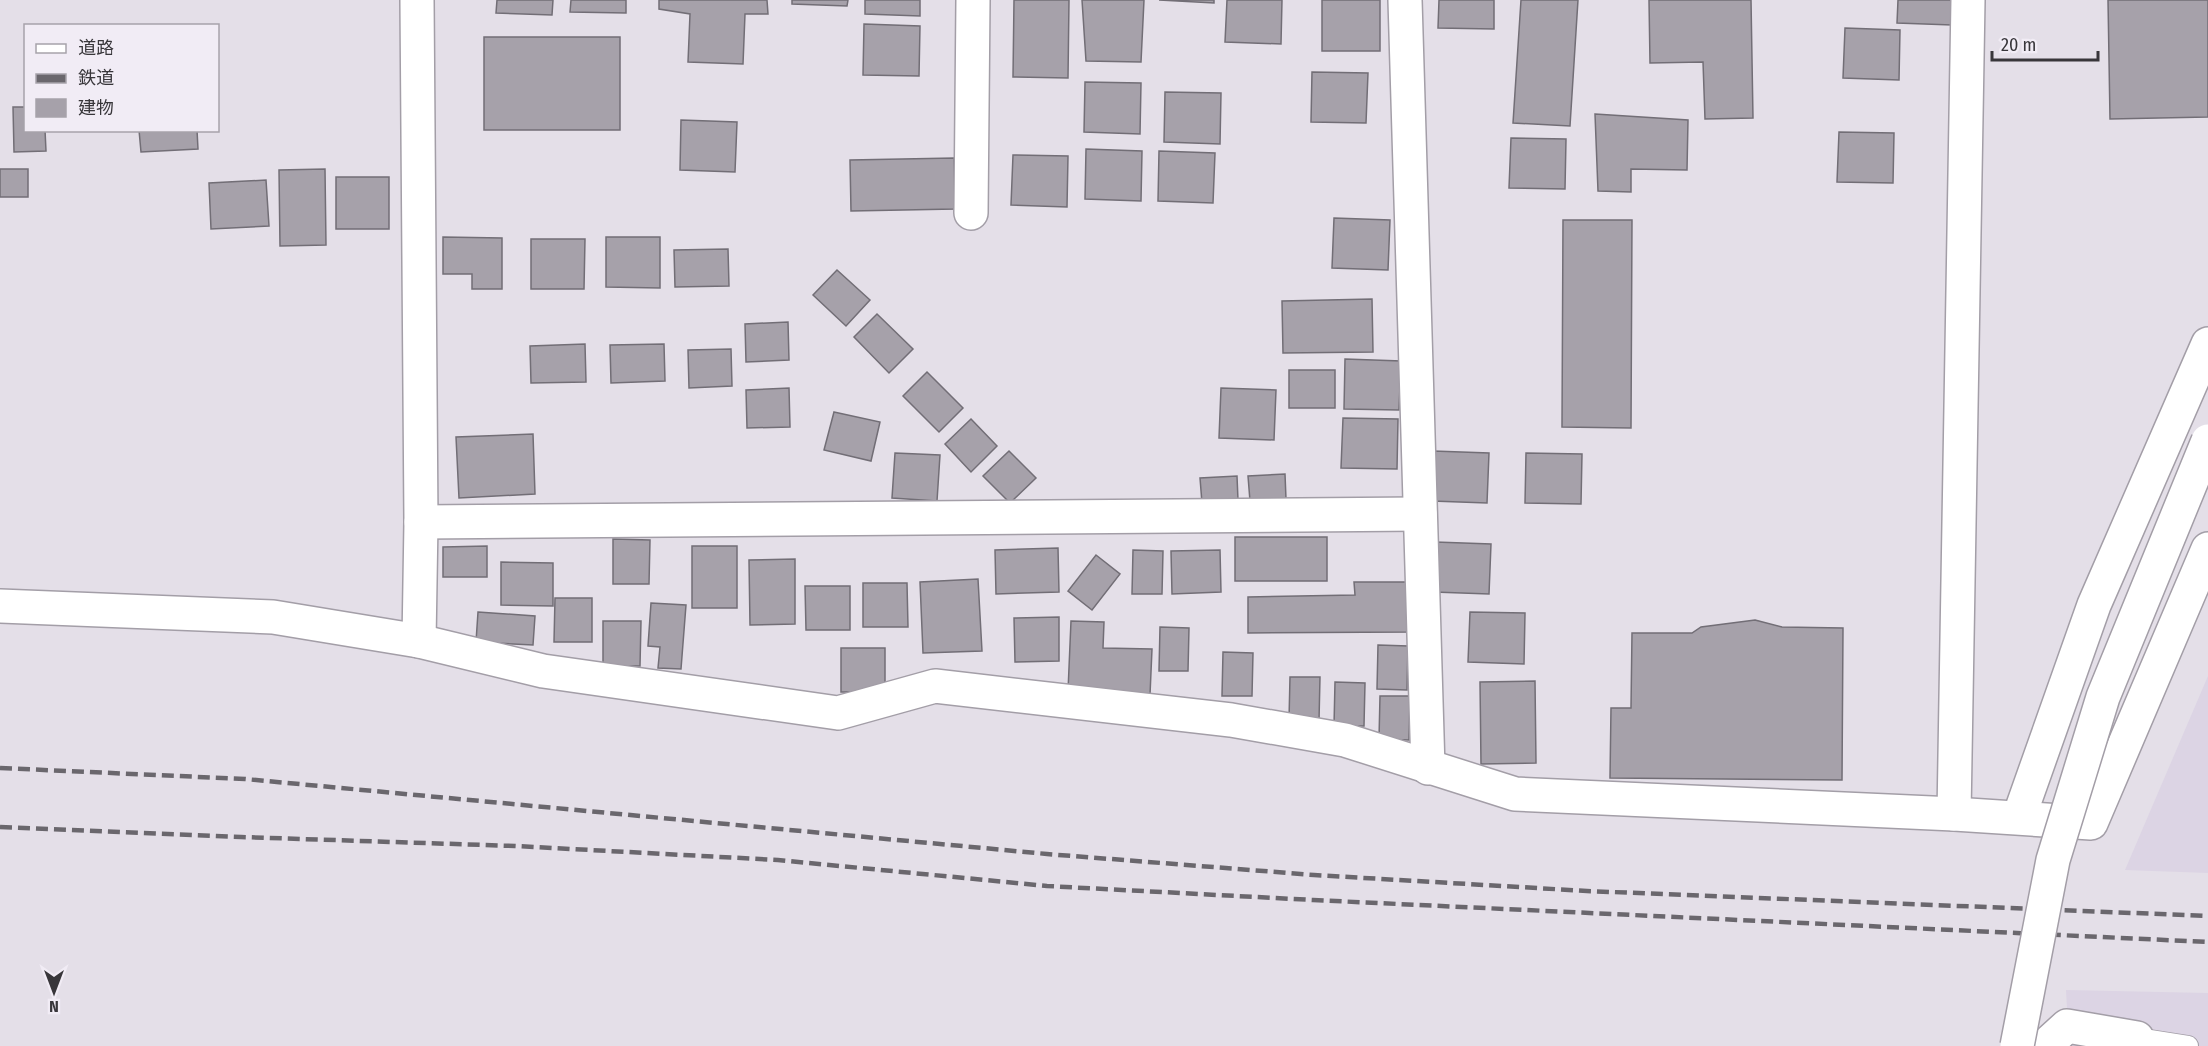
<svg xmlns="http://www.w3.org/2000/svg" width="2208" height="1046" viewBox="0 0 2208 1046" font-family="'Fira Sans Condensed','Noto Sans JP',sans-serif">
	<style>
		.built { fill: #dcd4e4 }
		.building { fill: #a6a1aa; stroke: #726e76; stroke-width: 1.5 }
		.lines { fill: none; stroke-linecap: round; stroke-linejoin: round }
		.lane-casing { stroke: #a39ea7; stroke-width: 22 }
		.street-casing { stroke: #a39ea7; stroke-width: 36 }
		.lane { stroke: #fff; stroke-width: 20 }
		.street { stroke: #fff; stroke-width: 33 }
		.rail { stroke: #6a676d; stroke-width: 4.5; stroke-dasharray: 12 6; stroke-linecap: butt }
		.secondary-bridge-casing { stroke: #a39ea7; stroke-width: 36; stroke-linecap: butt }
		.secondary-bridge { stroke: #fff; stroke-width: 33 }
	</style>
	<rect width="100%" height="100%" fill="#e4dfe8"/>
	<g class="built">
		<path d="M 2208,676 L 2208,873 L 2125,870 Z"/>
		<path d="M 2066,990 L 2208,993 L 2208,1046 L 2069,1046 Z"/>
	</g>
	<g class="building">
		<path d="M 497,0 L 553,0 L 552,15 L 496,13 Z"/>
		<path d="M 571,0 L 626,0 L 626,13 L 570,12 Z"/>
		<path d="M 659,0 L 767,0 L 768,14 L 745,14 L 743,64 L 688,62 L 690,14 L 659,9 Z"/>
		<path d="M 792,0 L 848,0 L 847,6 L 792,4 Z"/>
		<path d="M 865,0 L 920,0 L 920,16 L 865,14 Z"/>
		<path d="M 1014,0 L 1069,0 L 1068,78 L 1013,77 Z"/>
		<path d="M 1082,0 L 1144,0 L 1141,62 L 1086,61 Z"/>
		<path d="M 1159,0 L 1214,0 L 1214,3 Z"/>
		<path d="M 1227,0 L 1282,0 L 1281,44 L 1225,42 Z"/>
		<rect x="1322" y="0" width="58" height="51"/>
		<path d="M 1439,0 L 1494,0 L 1494,29 L 1438,28 Z"/>
		<path d="M 1521,0 L 1578,0 L 1570,126 L 1513,123 Z"/>
		<path d="M 1649,0 L 1751,0 L 1753,118 L 1705,119 L 1703,62 L 1650,63 Z"/>
		<path d="M 1898,0 L 1953,0 L 1952,25 L 1897,23 Z"/>
		<path d="M 2108,0 L 2208,0 L 2208,117 L 2110,119 Z"/>
		<path d="M 864,24 L 920,26 L 919,76 L 863,75 Z"/>
		<path d="M 1845,28 L 1900,30 L 1899,80 L 1843,78 Z"/>
		<rect x="484" y="37" width="136" height="93"/>
		<path d="M 1312,72 L 1368,73 L 1366,123 L 1311,122 Z"/>
		<path d="M 1085,82 L 1141,83 L 1140,134 L 1084,132 Z"/>
		<path d="M 1165,92 L 1221,93 L 1220,144 L 1164,142 Z"/>
		<path d="M 13,107 L 26,107 L 26,130 L 45,130 L 46,151 L 14,152 Z"/>
		<path d="M 1595,114 L 1688,120 L 1687,170 L 1631,169 L 1631,192 L 1598,191 Z"/>
		<path d="M 681,120 L 737,122 L 735,172 L 680,170 Z"/>
		<path d="M 139,130 L 197,130 L 198,149 L 141,152 Z"/>
		<path d="M 1839,132 L 1894,133 L 1893,183 L 1837,182 Z"/>
		<path d="M 1511,138 L 1566,139 L 1565,189 L 1509,188 Z"/>
		<path d="M 1086,149 L 1142,151 L 1141,201 L 1085,199 Z"/>
		<path d="M 1159,151 L 1215,153 L 1213,203 L 1158,201 Z"/>
		<path d="M 1013,155 L 1068,156 L 1067,207 L 1011,205 Z"/>
		<path d="M 954,158 L 955,209 L 851,211 L 850,160 Z"/>
		<rect x="0" y="169" width="28" height="28"/>
		<path d="M 325,169 L 326,245 L 280,246 L 279,170 Z"/>
		<rect x="336" y="177" width="53" height="52"/>
		<path d="M 266,180 L 269,226 L 211,229 L 209,183 Z"/>
		<path d="M 1334,218 L 1390,220 L 1388,270 L 1332,268 Z"/>
		<path d="M 1563,220 L 1632,220 L 1631,428 L 1562,427 Z"/>
		<path d="M 443,237 L 502,238 L 502,289 L 472,289 L 472,274 L 443,274 Z"/>
		<path d="M 606,237 L 660,237 L 660,288 L 606,287 Z"/>
		<path d="M 531,239 L 585,239 L 584,289 L 531,289 Z"/>
		<path d="M 728,249 L 729,286 L 675,287 L 674,250 Z"/>
		<path d="M 837,270 L 870,300 L 846,326 L 813,295 Z"/>
		<path d="M 1372,299 L 1373,352 L 1283,353 L 1282,301 Z"/>
		<path d="M 877,314 L 913,349 L 889,373 L 854,337 Z"/>
		<path d="M 788,322 L 789,360 L 746,362 L 745,324 Z"/>
		<path d="M 585,344 L 586,382 L 531,383 L 530,346 Z"/>
		<path d="M 664,344 L 665,381 L 611,383 L 610,345 Z"/>
		<path d="M 731,349 L 732,386 L 689,388 L 688,350 Z"/>
		<path d="M 1345,359 L 1401,361 L 1399,410 L 1344,409 Z"/>
		<rect x="1289" y="370" width="46" height="38"/>
		<path d="M 927,372 L 963,408 L 939,432 L 903,396 Z"/>
		<path d="M 789,388 L 790,427 L 747,428 L 746,390 Z"/>
		<path d="M 1221,388 L 1276,390 L 1274,440 L 1219,438 Z"/>
		<path d="M 834,412 L 880,422 L 871,461 L 824,450 Z"/>
		<path d="M 1343,418 L 1398,419 L 1397,469 L 1341,468 Z"/>
		<path d="M 971,419 L 997,446 L 971,472 L 945,444 Z"/>
		<path d="M 533,434 L 535,494 L 459,498 L 456,437 Z"/>
		<path d="M 1009,451 L 1036,478 L 1010,503 L 983,476 Z"/>
		<path d="M 1433,451 L 1489,453 L 1487,503 L 1432,501 Z"/>
		<path d="M 895,453 L 940,455 L 937,501 L 892,498 Z"/>
		<path d="M 1526,453 L 1582,454 L 1581,504 L 1525,503 Z"/>
		<path d="M 1285,474 L 1286,499 L 1250,501 L 1248,476 Z"/>
		<path d="M 1237,476 L 1238,500 L 1202,503 L 1200,478 Z"/>
		<rect x="1235" y="537" width="92" height="44"/>
		<path d="M 613,539 L 650,540 L 649,584 L 613,584 Z"/>
		<path d="M 1435,542 L 1491,544 L 1489,594 L 1434,592 Z"/>
		<path d="M 487,546 L 487,577 L 443,577 L 443,547 Z"/>
		<rect x="692" y="546" width="45" height="62"/>
		<path d="M 1058,548 L 1059,592 L 996,594 L 995,550 Z"/>
		<path d="M 1133,550 L 1163,551 L 1162,594 L 1132,594 Z"/>
		<path d="M 1220,550 L 1221,592 L 1172,594 L 1171,551 Z"/>
		<path d="M 1096,555 L 1120,574 L 1092,610 L 1068,591 Z"/>
		<path d="M 795,559 L 795,624 L 750,625 L 749,560 Z"/>
		<path d="M 501,562 L 553,563 L 553,606 L 501,605 Z"/>
		<path d="M 978,579 L 982,651 L 923,653 L 920,582 Z"/>
		<path d="M 1354,582 L 1411,582 L 1411,632 L 1248,633 L 1248,597 L 1355,595 Z"/>
		<path d="M 863,583 L 907,583 L 908,627 L 863,627 Z"/>
		<path d="M 805,586 L 850,586 L 850,630 L 806,630 Z"/>
		<path d="M 555,598 L 592,598 L 592,642 L 554,642 Z"/>
		<path d="M 651,603 L 686,605 L 681,669 L 658,668 L 660,647 L 648,646 Z"/>
		<path d="M 478,612 L 535,616 L 533,645 L 476,642 Z"/>
		<path d="M 1470,612 L 1525,613 L 1524,664 L 1468,662 Z"/>
		<path d="M 1059,617 L 1059,661 L 1015,662 L 1014,618 Z"/>
		<path d="M 1755,620 L 1782,627 L 1843,628 L 1842,780 L 1610,778 L 1611,708 L 1631,708 L 1632,633 L 1692,633 L 1701,627 Z"/>
		<path d="M 603,621 L 641,621 L 640,666 L 603,666 Z"/>
		<path d="M 1071,621 L 1104,622 L 1103,648 L 1152,649 L 1150,695 L 1068,691 Z"/>
		<path d="M 1160,627 L 1189,628 L 1188,671 L 1159,671 Z"/>
		<path d="M 1378,645 L 1408,646 L 1407,690 L 1377,689 Z"/>
		<rect x="841" y="648" width="44" height="44"/>
		<path d="M 1223,652 L 1253,653 L 1252,696 L 1222,696 Z"/>
		<path d="M 1290,677 L 1320,677 L 1319,721 L 1289,720 Z"/>
		<path d="M 1535,681 L 1536,763 L 1481,764 L 1480,682 Z"/>
		<path d="M 1335,682 L 1365,683 L 1364,726 L 1334,726 Z"/>
		<path d="M 1380,696 L 1410,696 L 1409,740 L 1379,739 Z"/>
	</g>
	<g class="lines">
		<g class="lane-casing">
			<path id="lane" d="M 2137,1038 L 2188,1046"/>
		</g>
		<g class="street-casing">
			<g id="street">
				<path d="M 417,0 L 421,522 L 419,641"/>
				<path d="M 1405,0 L 1428,768"/>
				<path d="M 971,213 L 973,0"/>
				<path d="M 421,522 L 1420,514"/>
				<path d="M 0,606 L 273,617 L 419,641 L 543,671 L 838,713 L 935,686 L 1231,720 L 1345,740 L 1515,794 L 1954,814 L 2091,823 L 2208,549"/>
				<path d="M 1954,814 L 1968,0"/>
				<path d="M 2019,817 L 2094,605 L 2208,344"/>
				<path d="M 2045,1046 L 2067,1026 L 2137,1038"/>
			</g>
		</g>
		<use href="#lane" class="lane"/>
		<use href="#street" class="street"/>
		<g class="rail">
			<path d="M 0,768 L 245,779 L 1047,854 L 1314,875 L 1587,891 L 2208,916"/>
			<path d="M 0,827 L 241,837 L 515,846 L 778,860 L 1047,886 L 1313,900 L 2208,942"/>
		</g>
		<g class="secondary-bridge-casing">
			<path id="secondary-bridge" d="M 2017,1046 L 2053,860 L 2103,697 L 2208,441"/>
		</g>
		<use href="#secondary-bridge" class="secondary-bridge"/>
	</g>
	<rect x="24" y="24" width="195" height="108" fill="#f1ecf5" stroke="#a7a3aa" stroke-width="1.5"/>
	<rect x="36" y="44" width="30" height="9" fill="#ffffff" stroke="#a7a3aa" stroke-width="1.5"/>
	<text x="78" y="54" font-size="18" fill="#38363a">道路</text>
	<rect x="36" y="74" width="30" height="9" fill="#6a676d" stroke="#a7a3aa" stroke-width="1.5"/>
	<text x="78" y="84" font-size="18" fill="#38363a">鉄道</text>
	<rect x="36" y="99" width="30" height="18" fill="#a6a1aa" stroke="#a7a3aa" stroke-width="1.5"/>
	<text x="78" y="114" font-size="18" fill="#38363a">建物</text>
	<g transform="translate(54 992) rotate(180)" stroke="#f1ecf5" stroke-width="4.5" paint-order="stroke">
	<path d="M0-4.5L10 22L0 15L-10 22Z" fill="#38363a"/>
	<text y="-9" font-size="16" font-weight="bold" text-anchor="middle" fill="#38363a">N</text>
	</g>
	<path d="M1992 51v9h106v-9" fill="none" stroke="#38363a" stroke-width="3"/>
	<text x="2001" y="51" font-size="18" fill="#38363a" stroke="#f1ecf5" stroke-width="4.5" paint-order="stroke">20 m</text>
</svg>
